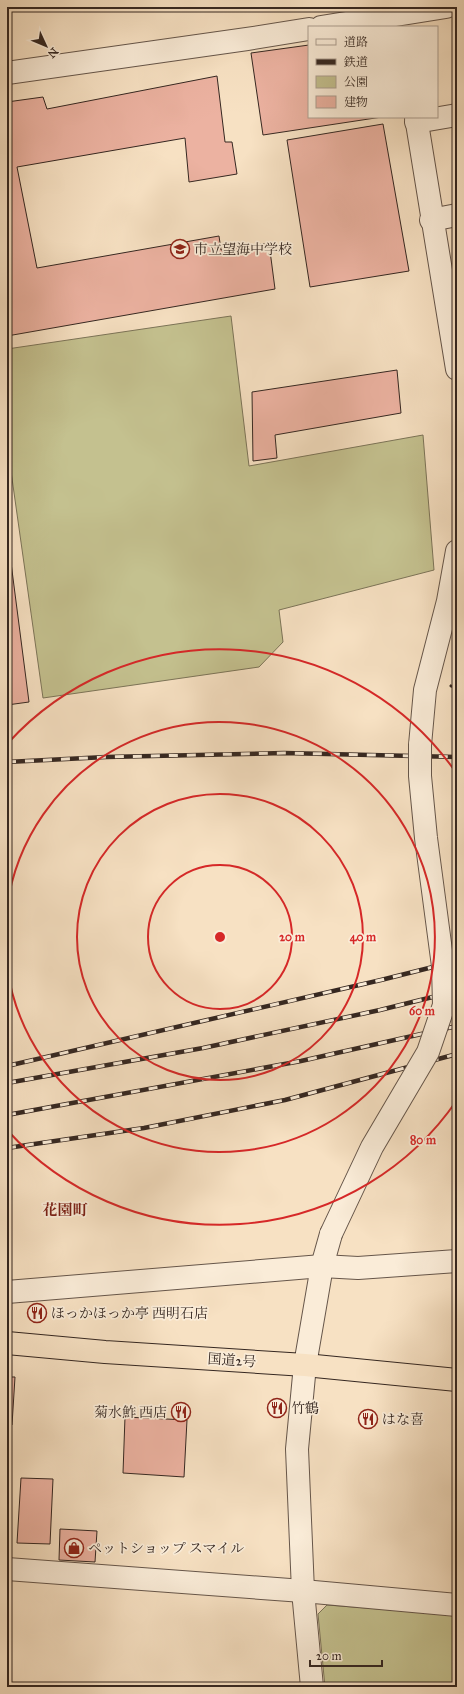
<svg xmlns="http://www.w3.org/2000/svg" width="464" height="1694" viewBox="0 0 464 1694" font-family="'IM FELL Great Primer','Noto Serif JP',serif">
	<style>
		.green { fill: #c4c18f; stroke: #7c7458 }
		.building { fill: #ecb2a1; stroke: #352721 }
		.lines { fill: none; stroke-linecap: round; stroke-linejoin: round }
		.minor-casing { stroke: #66564a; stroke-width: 24 }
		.highway-casing { stroke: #352721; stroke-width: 24 }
		.path { stroke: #352721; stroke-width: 2.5; stroke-dasharray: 3 2; stroke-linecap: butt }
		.minor { stroke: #faecd8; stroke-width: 22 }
		.highway { stroke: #f7e1c3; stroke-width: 22 }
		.rail-casing { stroke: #352721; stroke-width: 4.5 }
		.rail { stroke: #faecd8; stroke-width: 3; stroke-dasharray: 9; stroke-linecap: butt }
		.minor-bridge-casing { stroke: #66564a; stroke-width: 24; stroke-linecap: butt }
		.minor-bridge { stroke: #faecd8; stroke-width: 22 }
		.ring { fill: none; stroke: #d62828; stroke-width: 2 }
		.labels { text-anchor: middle; stroke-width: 3.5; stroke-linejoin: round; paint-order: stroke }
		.poi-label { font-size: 14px; fill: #352721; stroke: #faecd8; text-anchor: start }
		.street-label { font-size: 14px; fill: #352721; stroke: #faecd8 }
		.neighbourhood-label { font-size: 15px; font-weight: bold; fill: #7a1f14; stroke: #faecd8 }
		.centre { fill: #d62828; stroke: #faecd8; stroke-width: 2 }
		.ring-label { font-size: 12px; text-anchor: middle; font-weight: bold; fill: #d62828; stroke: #faecd8; stroke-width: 3.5; stroke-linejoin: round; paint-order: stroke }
	</style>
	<rect width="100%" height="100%" fill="#f7e1c3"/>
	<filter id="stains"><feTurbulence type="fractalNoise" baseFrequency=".005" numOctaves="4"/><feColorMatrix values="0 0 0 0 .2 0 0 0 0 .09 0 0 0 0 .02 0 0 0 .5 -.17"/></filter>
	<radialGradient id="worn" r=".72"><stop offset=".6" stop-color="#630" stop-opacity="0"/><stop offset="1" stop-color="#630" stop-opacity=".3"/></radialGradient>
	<g class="green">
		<path d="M 231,316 L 249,466 L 423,435 L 434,570 L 279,610 L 283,642 L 259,667 L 43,698 L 7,443 L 7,349 Z"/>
		<path d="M 327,1605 L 457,1615 L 457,1687 L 325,1687 L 318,1614 Z"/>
	</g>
	<g class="building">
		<path d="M 309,45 L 309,117 L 382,117 L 263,135 L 251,53 Z"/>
		<path d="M 217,76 L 225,142 L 232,142 L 237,174 L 189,182 L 185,138 L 17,167 L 37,268 L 219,236 L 221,250 L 269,243 L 275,289 L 7,336 L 7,102 L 43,97 L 47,109 Z"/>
		<path d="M 383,124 L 409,271 L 310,287 L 287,140 Z"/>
		<path d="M 397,370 L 401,413 L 275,435 L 277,458 L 253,461 L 252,392 Z"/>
		<path d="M 7,555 L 10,555 L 29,702 L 7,705 Z"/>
		<path d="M 7,1377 L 15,1377 L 12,1425 L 7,1424 Z"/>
		<path d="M 125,1417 L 187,1420 L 184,1477 L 123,1473 Z"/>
		<path d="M 21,1478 L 53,1479 L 50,1544 L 17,1543 Z"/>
		<path d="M 60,1529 L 97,1531 L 95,1562 L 59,1560 Z"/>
	</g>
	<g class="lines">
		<g class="minor-casing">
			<g id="minor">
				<path d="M 321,27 L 446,7"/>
				<path d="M 7,73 L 247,39 L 309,29"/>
				<path d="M 416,117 L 457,369"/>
				<path d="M 416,122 L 457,115"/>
				<path d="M 431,220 L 457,215"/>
				<path d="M 420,745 L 425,690 L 448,601 L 457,551"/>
				<path d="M 7,1292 L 322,1266 L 358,1268 L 457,1261"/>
				<path d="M 7,1569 L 303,1591 L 457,1605"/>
				<path d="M 312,1687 L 303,1591 L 297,1449 L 305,1365 L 322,1266 L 331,1234"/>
			</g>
		</g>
		<g class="highway-casing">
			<path id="highway" d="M 7,1343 L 105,1352 L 305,1365 L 457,1380"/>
		</g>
		<path class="path" d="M 450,685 L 457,692"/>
		<use href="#minor" class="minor"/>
		<use href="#highway" class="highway"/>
		<g class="rail-casing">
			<g id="rail">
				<path d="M 7,762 L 106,757 L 284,753 L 457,757"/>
				<path d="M 7,1066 L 381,980 L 457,961"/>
				<path d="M 7,1083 L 203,1048 L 380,1010 L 457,991"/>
				<path d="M 7,1115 L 301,1061 L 457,1026"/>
				<path d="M 7,1148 L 144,1128 L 285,1100 L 457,1054"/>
			</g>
		</g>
		<use href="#rail" class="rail"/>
		<g class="minor-bridge-casing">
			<path id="minor-bridge" d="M 331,1234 L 372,1147 L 428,1052 L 444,1005 L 443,966 L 426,838 L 420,776 L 420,745"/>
		</g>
		<use href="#minor-bridge" class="minor-bridge"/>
	</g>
	<g class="ring">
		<circle cx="220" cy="937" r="72"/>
		<circle cx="220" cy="937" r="143"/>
		<path d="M7 907A215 215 0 1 1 7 967"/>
		<path d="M457 1100A287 287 0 0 1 8 1131M8 743A287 287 0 0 1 457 774"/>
	</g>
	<defs>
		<g id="school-ring" transform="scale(1)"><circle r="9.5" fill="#faecd8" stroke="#8f2418" stroke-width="1.5"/><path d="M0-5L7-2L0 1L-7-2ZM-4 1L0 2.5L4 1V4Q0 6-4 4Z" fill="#8f2418"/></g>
		<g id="restaurant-ring" transform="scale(1)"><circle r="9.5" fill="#faecd8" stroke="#8f2418" stroke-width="1.5"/><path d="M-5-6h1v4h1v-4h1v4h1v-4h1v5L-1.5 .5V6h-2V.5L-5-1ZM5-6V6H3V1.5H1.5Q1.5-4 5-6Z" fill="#8f2418"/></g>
		<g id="shop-ring" transform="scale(1)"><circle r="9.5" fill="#faecd8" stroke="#8f2418" stroke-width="1.5"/><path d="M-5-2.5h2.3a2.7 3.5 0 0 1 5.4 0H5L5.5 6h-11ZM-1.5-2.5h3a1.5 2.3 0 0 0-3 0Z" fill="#8f2418"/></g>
	</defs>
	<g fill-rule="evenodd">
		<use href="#school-ring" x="180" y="249"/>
		<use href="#restaurant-ring" x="37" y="1313"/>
		<use href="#restaurant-ring" x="277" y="1408"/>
		<use href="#restaurant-ring" x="181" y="1412"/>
		<use href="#restaurant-ring" x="368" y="1419"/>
		<use href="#shop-ring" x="74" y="1548"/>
	</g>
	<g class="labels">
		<g class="poi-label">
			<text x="194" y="254">市立望海中学校</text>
			<text x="51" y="1318">ほっかほっか亭 西明石店</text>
			<text x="291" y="1413">竹鶴</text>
			<text x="167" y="1417" text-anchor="end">菊水鮓 西店</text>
			<text x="382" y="1424">はな喜</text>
			<text x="88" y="1553">ペットショップ スマイル</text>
		</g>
		<g class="street-label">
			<text transform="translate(232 1360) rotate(4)" y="5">国道2号</text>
		</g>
		<g class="neighbourhood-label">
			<text x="65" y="1215">花園町</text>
		</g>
	</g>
	<circle cx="220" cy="937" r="6" class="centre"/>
	<g class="ring-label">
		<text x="292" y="941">20 m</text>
		<text x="363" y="941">40 m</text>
		<text x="422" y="1015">60 m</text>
		<text x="423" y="1144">80 m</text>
	</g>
	<rect width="464" height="1694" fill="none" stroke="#f7e1c3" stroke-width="24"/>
	<rect x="8" y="8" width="448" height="1678" fill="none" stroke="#352721" stroke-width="2"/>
	<rect x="12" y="12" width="440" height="1670" fill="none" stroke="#352721"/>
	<rect x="308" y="26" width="130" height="92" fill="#faecd8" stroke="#ab9d8f"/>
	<rect x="316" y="39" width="20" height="6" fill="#faecd8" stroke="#ab9d8f"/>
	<text x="344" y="46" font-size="12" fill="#352721">道路</text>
	<rect x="316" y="59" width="20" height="6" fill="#352721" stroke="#ab9d8f"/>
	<text x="344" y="66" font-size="12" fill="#352721">鉄道</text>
	<rect x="316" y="76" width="20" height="12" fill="#c4c18f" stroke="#ab9d8f"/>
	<text x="344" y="86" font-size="12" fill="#352721">公園</text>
	<rect x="316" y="96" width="20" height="12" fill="#ecb2a1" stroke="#ab9d8f"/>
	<text x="344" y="106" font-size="12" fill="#352721">建物</text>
	<g transform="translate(46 46) rotate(134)" stroke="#faecd8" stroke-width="3" paint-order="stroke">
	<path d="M0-3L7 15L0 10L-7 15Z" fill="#352721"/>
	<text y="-6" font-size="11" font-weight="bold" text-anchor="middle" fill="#352721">N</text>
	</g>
	<path d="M310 1660v6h72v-6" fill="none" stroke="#352721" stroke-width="2"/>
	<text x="316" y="1660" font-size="12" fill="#352721" stroke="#faecd8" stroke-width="3" paint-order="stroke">20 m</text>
	<rect width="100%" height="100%" filter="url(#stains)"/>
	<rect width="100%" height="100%" fill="url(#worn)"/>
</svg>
